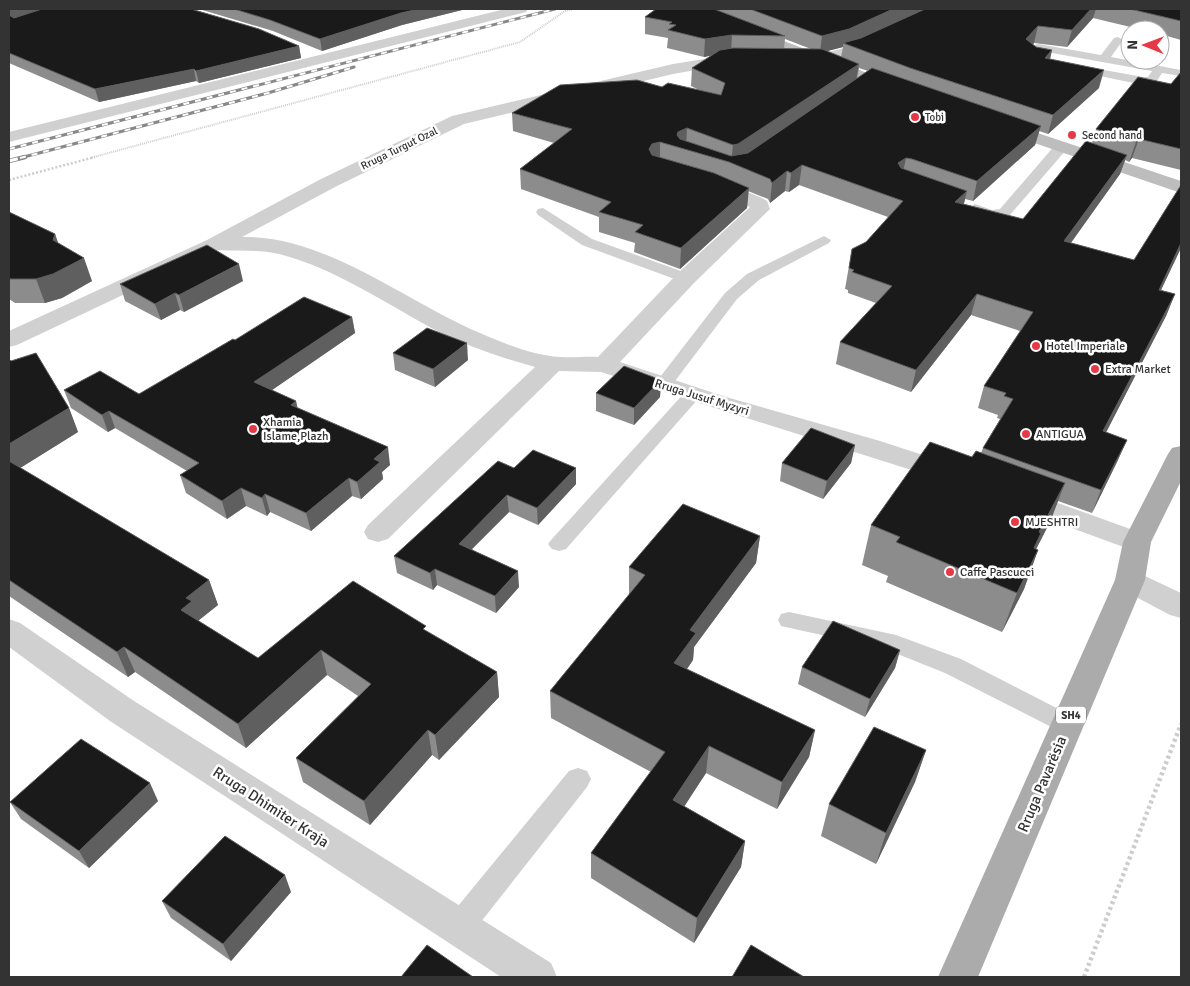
<svg xmlns="http://www.w3.org/2000/svg" width="1190" height="986" viewBox="0 0 1190 986" font-family="Signika,sans-serif">
	<style>
		.lines { fill: none; stroke-linecap: round; stroke-linejoin: round }
		.path-far2 { stroke: #cdcdcd; stroke-width: 2; stroke-dasharray: 1 1; stroke-linecap: butt }
		.path-far1 { stroke: #cdcdcd; stroke-width: 2.5; stroke-dasharray: 2 2; stroke-linecap: butt }
		.path { stroke: #cdcdcd; stroke-width: 4.5; stroke-dasharray: 3 3; stroke-linecap: butt }
		.service { fill: #d0d0d0; fill-rule: evenodd }
		.minor { fill: #d0d0d0; fill-rule: evenodd }
		.tertiary { fill: #d0d0d0; fill-rule: evenodd }
		.secondary { fill: #bdbdbd; fill-rule: evenodd }
		.primary { fill: #ababab; fill-rule: evenodd }
		.rail-far1-casing { stroke: #888; stroke-width: 3 }
		.rail-casing { stroke: #888; stroke-width: 4.5 }
		.rail-far1 { stroke: #fff; stroke-width: 2; stroke-dasharray: 6; stroke-linecap: butt }
		.rail { stroke: #fff; stroke-width: 3; stroke-dasharray: 9; stroke-linecap: butt }
		.wall { fill: #8c8c8c; fill-rule: evenodd }
		.shaded-wall { fill: #5f5f5f }
		.building { fill: #1a1a1a; stroke: #5f5f5f }
		.poi-dot { fill: #e63946; stroke: #fff; stroke-width: 2 }
		.labels { text-anchor: middle; stroke-width: 5; stroke-linejoin: round; paint-order: stroke }
		.far-poi-label { font-size: 11px; fill: #333; stroke: #fff; text-anchor: start }
		.far-street-label { font-size: 11px; fill: #333; stroke: #fff }
		.shield { fill: #fff; stroke: #707070; stroke-width: 1 }
		.shield-label { font-size: 11px; font-weight: bold; fill: #333 }
		.poi-label { font-size: 12px; fill: #333; stroke: #fff; text-anchor: start }
		.street-label { font-size: 12px; fill: #333; stroke: #fff }
		.near-street-label { font-size: 15px; fill: #333; stroke: #fff }
	</style>
	<rect width="100%" height="100%" fill="#fff"/>
	<g class="lines">
		<path class="path-far2" d="M 90,158 L 520,42 L 565,11 L 574,9"/>
		<path class="path-far1" d="M 9,180 L 95,157"/>
		<path class="path" d="M 1084,977 L 1181,724"/>
		<g class="service">
			<path d="M 1118,37 L 1123,40 L 1111,57 L 1181,70 L 1181,76 L 1162,73 L 1155,84 L 1143,85 L 1076,71 L 1070,68 L 1076,65 L 1143,77 L 1148,77 L 1152,71 L 1041,51 L 1035,56 L 1046,60 L 1046,64 L 1029,62 L 1023,56 L 1034,45 L 1038,44 L 1101,55 L 1114,38 Z"/>
			<path d="M 1061,143 L 1066,144 L 1068,147 L 1066,150 L 1009,216 C 996,219 977,219 968,208 L 975,204 L 992,210 L 1000,209 L 1056,144 Z"/>
			<path d="M 543,208 L 592,239 L 692,275 L 694,278 L 686,283 L 680,281 L 582,245 L 538,215 L 536,212 L 538,209 Z"/>
			<path d="M 824,236 L 831,240 L 829,243 L 759,280 L 737,299 L 669,389 L 657,389 L 654,385 L 657,381 L 725,293 L 747,274 Z"/>
			<path d="M 692,390 L 698,391 L 701,395 L 698,399 L 566,549 L 559,551 L 552,549 L 548,544 L 552,539 L 686,391 Z"/>
			<path d="M 789,612 L 896,635 L 961,659 L 1076,718 L 1079,725 L 1076,732 L 1067,735 L 945,673 L 885,649 L 781,626 L 778,620 L 781,614 Z"/>
			<path d="M 578,768 L 587,771 L 591,779 L 587,787 L 469,937 L 459,941 L 449,937 L 445,927 L 449,917 L 569,771 Z"/>
		</g>
		<g class="minor">
			<path d="M 505,9 L 528,9 L 526,12 L 9,142 L 9,132 Z"/>
			<path d="M 929,9 L 947,9 C 942,16 929,20 921,24 C 902,34 807,82 792,60 C 798,51 823,54 833,51 C 867,43 898,24 929,9 Z"/>
			<path d="M 735,54 L 743,59 L 741,62 L 673,74 L 464,124 L 335,187 L 242,237 C 326,235 406,302 480,333 C 505,344 533,355 560,357 C 573,358 586,356 598,357 L 678,273 L 750,207 L 706,189 L 703,185 L 706,181 L 720,181 L 762,198 L 767,201 L 770,209 L 694,283 L 620,362 L 726,397 L 880,441 L 963,468 L 966,474 L 963,480 L 953,483 L 943,480 L 601,372 L 559,371 L 388,539 L 378,542 L 368,539 L 364,532 L 368,525 L 535,367 C 502,358 470,347 439,332 C 386,304 337,269 279,254 C 258,249 239,252 218,250 L 17,345 L 9,347 L 9,331 L 207,240 L 321,179 L 452,116 L 673,64 Z"/>
			<path d="M 1019,489 L 1147,535 L 1151,542 L 1147,549 L 1137,552 L 1009,505 L 1005,498 L 1009,491 Z"/>
			<path d="M 1130,569 L 1181,593 L 1181,618 L 1170,615 L 1119,588 L 1115,580 L 1119,572 Z"/>
		</g>
		<path class="tertiary" d="M 9,619 L 20,623 L 134,701 L 551,963 L 557,977 L 501,977 L 110,721 L 9,647 Z"/>
		<g class="secondary">
			<path d="M 682,9 L 701,9 L 901,86 L 903,89 L 901,92 L 889,92 L 684,12 Z"/>
			<path d="M 1002,121 L 1181,181 L 1181,193 L 996,130 L 993,126 L 996,122 Z"/>
		</g>
		<path class="primary" d="M 1181,446 L 1181,481 L 1151,542 L 1145,580 L 978,977 L 938,977 L 1115,580 L 1123,542 L 1168,454 L 1172,448 Z"/>
		<g class="rail-far1-casing">
			<g id="rail-far1">
				<path d="M 9,149 L 555,9"/>
				<path d="M 20,158 L 268,93 L 354,67"/>
			</g>
		</g>
		<g class="rail-casing">
			<path id="rail" d="M 9,161 L 25,157"/>
		</g>
		<use href="#rail-far1" class="rail-far1"/>
		<use href="#rail" class="rail"/>
	</g>
	<g class="wall">
		<path d="M 9,9 L 299,46 L 301,58 L 199,83 L 196,81 L 99,102 L 9,63 Z"/>
		<path d="M 199,9 L 466,9 L 402,25 L 322,51 L 273,31 Z"/>
		<path d="M 656,9 L 1181,9 L 1181,40 L 1160,34 L 1160,30 L 1143,30 L 1093,18 L 1067,47 L 1034,43 L 1033,44 L 1036,47 L 1052,50 L 1050,59 L 1099,88 L 1048,134 L 1039,131 L 1035,145 L 973,201 L 965,199 L 964,204 L 1023,219 L 1092,143 L 1096,129 L 1171,84 L 1181,72 L 1181,170 L 1132,158 L 1129,162 L 1125,160 L 1120,174 L 1071,243 L 1134,260 L 1181,185 L 1181,250 L 1180,250 L 1161,290 L 1175,294 L 1166,316 L 1106,432 L 1127,440 L 1117,462 L 1092,513 L 1058,501 L 1050,522 L 1036,549 L 1038,550 L 1024,589 L 1002,632 L 886,582 L 888,576 L 862,565 L 871,525 L 972,457 L 981,453 L 983,448 L 1000,419 L 997,418 L 998,415 L 978,408 L 984,386 L 1020,331 L 971,315 L 911,392 L 836,364 L 840,342 L 876,303 L 848,293 L 848,290 L 845,289 L 852,249 L 866,242 L 888,217 L 799,185 L 789,192 L 785,191 L 770,203 L 768,199 L 748,191 L 747,208 L 680,269 L 634,252 L 635,243 L 599,232 L 599,217 L 521,189 L 520,169 L 554,143 L 513,131 L 512,113 L 662,87 L 701,91 L 691,86 L 692,68 L 712,55 L 704,57 L 667,48 L 668,38 L 645,34 L 645,17 ZM 785,39 L 811,49 L 784,49 ZM 843,47 L 841,57 L 827,51 ZM 859,68 L 868,71 L 857,79 Z"/>
		<path d="M 9,212 L 55,234 L 58,243 L 92,281 L 62,298 L 45,303 L 15,303 L 9,299 Z"/>
		<path d="M 243,281 L 184,312 L 180,310 L 161,320 L 125,301 L 120,284 Z"/>
		<path d="M 352,317 L 355,333 L 272,390 L 296,401 L 297,408 L 390,465 L 382,472 L 383,479 L 361,499 L 352,496 L 311,531 L 270,512 L 267,516 L 246,506 L 227,519 L 186,493 L 180,475 L 187,471 L 115,428 L 108,432 L 71,408 L 64,390 L 139,394 L 235,340 Z"/>
		<path d="M 393,353 L 468,360 L 435,387 L 395,370 Z"/>
		<path d="M 9,359 L 69,408 L 78,432 L 20,468 L 209,580 L 218,605 L 199,620 L 199,621 L 258,658 L 426,631 L 497,672 L 499,697 L 439,760 L 432,755 L 370,825 L 303,782 L 296,758 L 358,696 L 327,675 L 246,748 L 135,672 L 128,677 L 9,596 Z"/>
		<path d="M 661,380 L 660,397 L 634,425 L 596,411 L 596,393 Z"/>
		<path d="M 855,445 L 851,463 L 823,499 L 780,481 L 782,463 Z"/>
		<path d="M 514,468 L 576,484 L 538,525 L 509,512 L 472,549 L 519,587 L 496,613 L 437,585 L 433,590 L 397,573 L 394,556 Z"/>
		<path d="M 760,536 L 756,563 L 694,647 L 693,660 L 687,669 L 815,730 L 809,757 L 777,809 L 706,773 L 684,806 L 745,841 L 741,867 L 694,943 L 591,878 L 591,853 L 651,772 L 551,718 L 550,691 L 629,595 L 629,567 Z"/>
		<path d="M 900,650 L 895,668 L 865,717 L 798,684 L 802,667 Z"/>
		<path d="M 926,750 L 915,782 L 876,864 L 821,836 L 829,804 Z"/>
		<path d="M 158,801 L 89,868 L 21,819 L 10,802 Z"/>
		<path d="M 291,892 L 231,961 L 171,918 L 162,901 Z"/>
	</g>
	<g class="shaded-wall">
		<path d="M 9,9 L 41,9 L 9,23 Z"/>
		<path d="M 419,9 L 466,9 L 402,25 L 322,51 L 320,39 L 401,13 Z"/>
		<path d="M 893,9 L 925,9 L 848,45 L 843,43 L 843,47 L 820,53 L 822,36 Z"/>
		<path d="M 1091,9 L 1096,9 L 1093,18 L 1067,47 L 1072,30 Z"/>
		<path d="M 1038,26 L 1034,43 L 1021,56 L 1026,39 Z"/>
		<path d="M 732,35 L 731,52 L 704,57 L 705,39 Z"/>
		<path d="M 299,46 L 301,58 L 199,83 L 196,71 Z"/>
		<path d="M 1052,50 L 1048,68 L 1045,58 Z"/>
		<path d="M 859,64 L 856,81 L 736,163 L 731,163 L 733,145 Z"/>
		<path d="M 194,69 L 196,81 L 99,102 L 95,89 Z"/>
		<path d="M 1104,70 L 1099,88 L 1048,134 L 1053,115 Z"/>
		<path d="M 1041,126 L 1035,145 L 973,201 L 977,181 Z"/>
		<path d="M 687,128 L 686,147 L 677,135 L 678,132 Z"/>
		<path d="M 1139,139 L 1132,158 L 1129,162 L 1136,142 Z"/>
		<path d="M 660,142 L 660,161 L 651,163 L 649,149 L 652,144 Z"/>
		<path d="M 1127,155 L 1120,174 L 1057,262 L 1064,241 Z"/>
		<path d="M 906,158 L 902,177 L 898,163 Z"/>
		<path d="M 802,165 L 799,185 L 789,192 L 791,173 Z"/>
		<path d="M 787,171 L 785,191 L 770,203 L 772,183 Z"/>
		<path d="M 749,188 L 747,208 L 680,269 L 681,248 Z"/>
		<path d="M 967,191 L 962,211 L 955,202 Z"/>
		<path d="M 55,234 L 63,257 L 53,240 Z"/>
		<path d="M 1181,243 L 1180,250 L 1151,311 L 1159,290 Z"/>
		<path d="M 84,258 L 92,281 L 62,298 L 45,303 L 36,279 Z"/>
		<path d="M 239,264 L 243,281 L 184,312 L 179,295 Z"/>
		<path d="M 175,293 L 180,310 L 161,320 L 155,304 Z"/>
		<path d="M 977,294 L 971,315 L 911,392 L 916,370 Z"/>
		<path d="M 1175,294 L 1166,316 L 1095,454 L 1103,431 Z"/>
		<path d="M 352,317 L 355,333 L 259,399 L 254,382 Z"/>
		<path d="M 467,343 L 468,360 L 435,387 L 433,369 Z"/>
		<path d="M 661,380 L 660,397 L 634,425 L 634,408 Z"/>
		<path d="M 296,401 L 300,419 L 291,405 Z"/>
		<path d="M 69,408 L 78,432 L 9,475 L 9,444 Z"/>
		<path d="M 109,411 L 115,428 L 108,432 L 102,415 Z"/>
		<path d="M 1127,440 L 1117,462 L 1092,513 L 1101,490 Z"/>
		<path d="M 855,445 L 851,463 L 823,499 L 827,481 Z"/>
		<path d="M 388,447 L 390,465 L 382,472 L 383,479 L 361,499 L 357,482 L 374,459 Z"/>
		<path d="M 576,468 L 576,484 L 538,525 L 537,508 Z"/>
		<path d="M 349,478 L 352,496 L 311,531 L 306,513 Z"/>
		<path d="M 1065,483 L 1050,522 L 1028,565 L 1039,532 Z"/>
		<path d="M 241,488 L 246,506 L 227,519 L 222,501 Z"/>
		<path d="M 265,494 L 270,512 L 267,516 L 262,498 Z"/>
		<path d="M 507,495 L 509,512 L 461,560 L 459,544 Z"/>
		<path d="M 760,536 L 756,563 L 694,647 L 693,660 L 672,691 L 674,663 L 690,630 Z"/>
		<path d="M 1038,550 L 1024,589 L 1002,632 L 1017,593 Z"/>
		<path d="M 435,569 L 437,585 L 433,590 L 430,573 Z"/>
		<path d="M 518,571 L 519,587 L 496,613 L 495,596 Z"/>
		<path d="M 209,580 L 218,605 L 199,620 L 201,626 L 181,610 L 186,598 Z"/>
		<path d="M 124,647 L 135,672 L 128,677 L 117,652 Z"/>
		<path d="M 321,650 L 327,675 L 246,748 L 238,724 Z"/>
		<path d="M 900,650 L 895,668 L 865,717 L 870,699 Z"/>
		<path d="M 497,672 L 499,697 L 439,760 L 435,735 Z"/>
		<path d="M 428,730 L 432,755 L 370,825 L 364,801 Z"/>
		<path d="M 815,730 L 809,757 L 777,809 L 782,782 Z"/>
		<path d="M 709,746 L 706,773 L 671,827 L 673,800 Z"/>
		<path d="M 926,750 L 915,782 L 876,864 L 886,833 Z"/>
		<path d="M 150,783 L 158,801 L 89,868 L 79,851 Z"/>
		<path d="M 745,841 L 741,867 L 694,943 L 697,918 Z"/>
		<path d="M 285,875 L 291,892 L 231,961 L 223,944 Z"/>
	</g>
	<g class="building">
		<path d="M 42,9 L 191,9 L 259,29 L 299,46 L 196,71 L 194,69 L 95,89 L 9,53 L 9,15 L 14,18 Z"/>
		<path d="M 234,9 L 419,9 L 401,13 L 320,39 L 270,20 Z"/>
		<path d="M 656,9 L 714,9 L 785,36 L 732,35 L 705,39 L 668,30 L 676,25 L 669,24 L 672,22 L 645,17 Z"/>
		<path d="M 750,9 L 893,9 L 849,29 L 822,36 Z"/>
		<path d="M 925,9 L 1091,9 L 1072,30 L 1038,26 L 1026,39 L 1036,47 L 1052,50 L 1045,58 L 1104,70 L 1053,115 L 910,68 L 843,43 L 861,38 Z"/>
		<path d="M 1130,9 L 1181,9 L 1181,21 Z"/>
		<path d="M 733,48 L 822,49 L 859,64 L 738,144 L 733,145 L 687,128 L 678,132 L 677,135 L 680,139 L 731,156 L 748,153 L 872,68 L 1041,126 L 977,181 L 912,159 L 906,158 L 898,163 L 901,168 L 967,191 L 955,202 L 1023,219 L 1086,141 L 1127,155 L 1064,241 L 1134,260 L 1181,185 L 1181,243 L 1159,290 L 1175,294 L 1103,431 L 1127,440 L 1101,490 L 983,448 L 1013,399 L 1004,396 L 1006,393 L 984,386 L 1033,312 L 977,294 L 916,370 L 840,342 L 892,286 L 852,272 L 854,270 L 849,268 L 852,249 L 866,242 L 903,201 L 802,165 L 791,173 L 787,171 L 772,183 L 770,179 L 729,162 L 660,142 L 652,144 L 649,149 L 652,155 L 714,173 L 749,188 L 681,248 L 635,232 L 643,225 L 599,212 L 611,202 L 520,169 L 572,129 L 512,113 L 560,85 L 637,80 L 662,87 L 668,83 L 721,95 L 725,83 L 692,68 L 720,50 Z"/>
		<path d="M 1181,72 L 1181,149 L 1139,139 L 1136,142 L 1096,129 L 1138,77 L 1171,84 Z"/>
		<path d="M 9,212 L 55,234 L 53,240 L 84,258 L 53,274 L 36,279 L 9,279 Z"/>
		<path d="M 207,245 L 239,264 L 179,295 L 175,293 L 155,304 L 120,284 Z"/>
		<path d="M 304,297 L 352,317 L 254,382 L 296,401 L 291,405 L 388,447 L 374,459 L 380,462 L 357,482 L 349,478 L 306,513 L 265,494 L 262,498 L 241,488 L 222,501 L 180,475 L 199,463 L 109,411 L 102,415 L 64,390 L 100,371 L 139,394 L 233,339 L 235,340 Z"/>
		<path d="M 427,328 L 467,343 L 433,369 L 393,353 Z"/>
		<path d="M 36,353 L 69,408 L 9,444 L 9,359 L 11,361 Z"/>
		<path d="M 624,366 L 661,380 L 634,408 L 596,393 Z"/>
		<path d="M 811,428 L 855,445 L 827,481 L 782,463 Z"/>
		<path d="M 930,442 L 972,457 L 976,451 L 1065,483 L 1039,532 L 1041,533 L 1034,548 L 1038,550 L 1017,593 L 896,542 L 900,537 L 871,525 Z"/>
		<path d="M 533,450 L 576,468 L 537,508 L 507,495 L 459,544 L 518,571 L 495,596 L 435,569 L 430,573 L 394,556 L 498,461 L 514,468 Z"/>
		<path d="M 9,461 L 209,580 L 186,598 L 192,601 L 181,610 L 258,658 L 353,581 L 426,626 L 423,629 L 497,672 L 435,735 L 428,730 L 364,801 L 296,758 L 371,684 L 321,650 L 238,724 L 124,647 L 117,652 L 9,580 Z"/>
		<path d="M 683,504 L 760,536 L 690,630 L 696,633 L 674,663 L 815,730 L 782,782 L 709,746 L 673,800 L 745,841 L 697,918 L 591,853 L 665,752 L 550,691 L 645,575 L 629,567 Z"/>
		<path d="M 833,621 L 900,650 L 870,699 L 802,667 Z"/>
		<path d="M 874,727 L 926,750 L 886,833 L 829,804 Z"/>
		<path d="M 81,739 L 150,783 L 79,851 L 10,802 Z"/>
		<path d="M 225,836 L 285,875 L 223,944 L 162,901 Z"/>
		<path d="M 427,945 L 473,977 L 401,977 Z"/>
		<path d="M 751,945 L 804,977 L 732,977 Z"/>
	</g>
	<g class="poi-dot">
		<circle cx="915" cy="117" r="5"/>
		<circle cx="1072" cy="135" r="5"/>
		<circle cx="1036" cy="346" r="5"/>
		<circle cx="1095" cy="369" r="5"/>
		<circle cx="253" cy="429" r="5"/>
		<circle cx="1026" cy="434" r="5"/>
		<circle cx="1015" cy="522" r="5"/>
		<circle cx="950" cy="572" r="5"/>
	</g>
	<g class="labels">
		<g class="far-poi-label">
			<text x="925" y="121">Tobi</text>
			<text x="1082" y="139">Second hand</text>
		</g>
		<g class="far-street-label">
			<text transform="translate(399 148) rotate(-26)" y="4">Rruga Turgut Ozal</text>
		</g>
		<rect class="shield" x="1056" y="706.5" width="30" height="17" rx="4"/>
		<g class="shield-label">
			<text x="1071" y="719">SH4</text>
		</g>
		<g class="poi-label">
			<text x="1046" y="350">Hotel Imperiale</text>
			<text x="1105" y="373">Extra Market</text>
			<text x="263" y="426">Xhamia<tspan x="263" dy="14">Islame,Plazh</tspan></text>
			<text x="1036" y="438">ANTIGUA</text>
			<text x="1025" y="526">MJESHTRI</text>
			<text x="960" y="576">Caffe Pascucci</text>
		</g>
		<g class="street-label">
			<text transform="translate(702 397) rotate(17)" y="4">Rruga Jusuf Myzyri</text>
		</g>
		<g class="near-street-label">
			<text transform="translate(1042 784) rotate(-67)" y="5">Rruga Pavarësia</text>
			<text transform="translate(271 807) rotate(33)" y="5">Rruga Dhimiter Kraja</text>
		</g>
	</g>
	<rect width="1190" height="986" fill="none" stroke="#333333" stroke-width="20"/>
	<g transform="translate(1145 45) rotate(271)"><circle r="24" fill="#ffffff" stroke="#adadad"/>
	<path d="M0-4L9 19L0 12L-9 19Z" fill="#e63946"/>
	<text y="-8" font-size="14" font-weight="bold" text-anchor="middle" fill="#333333">N</text>
	</g>
</svg>
